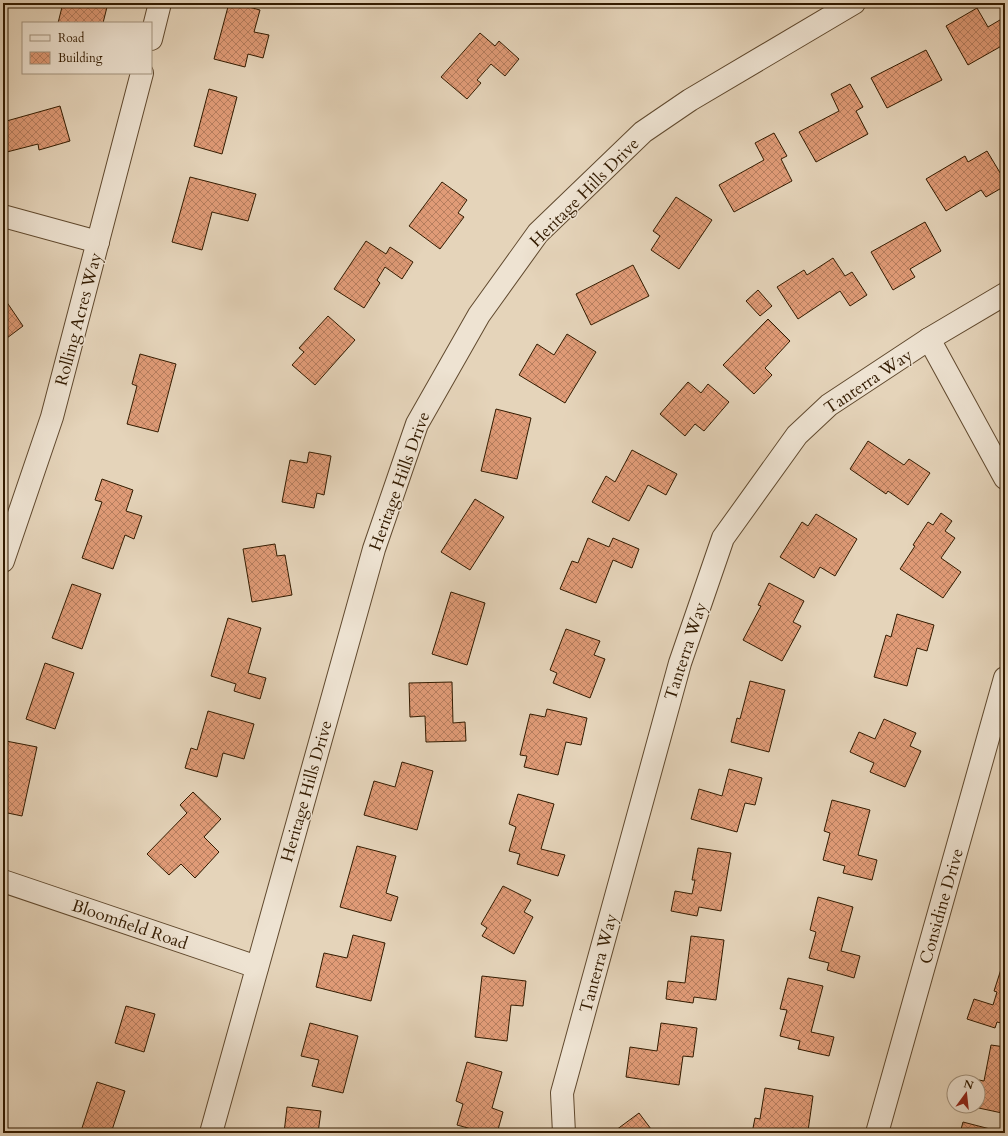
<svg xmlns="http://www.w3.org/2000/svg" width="1008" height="1136" viewBox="0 0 1008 1136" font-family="Cardo,serif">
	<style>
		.building { fill: url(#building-cross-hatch); stroke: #331b00 }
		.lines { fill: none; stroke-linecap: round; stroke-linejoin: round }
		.minor-casing { stroke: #60492e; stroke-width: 24 }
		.minor { stroke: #eee3d2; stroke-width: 22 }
		.labels { text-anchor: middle; stroke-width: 3; stroke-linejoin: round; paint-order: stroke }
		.street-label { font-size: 17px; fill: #331b00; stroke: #eee3d2 }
	</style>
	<defs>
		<pattern id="building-cross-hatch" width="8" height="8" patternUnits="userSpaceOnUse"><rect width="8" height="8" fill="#e09b77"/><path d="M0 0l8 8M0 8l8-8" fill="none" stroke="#b67e5f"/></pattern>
	</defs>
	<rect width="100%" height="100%" fill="#e5d4ba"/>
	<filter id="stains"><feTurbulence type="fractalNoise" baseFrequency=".005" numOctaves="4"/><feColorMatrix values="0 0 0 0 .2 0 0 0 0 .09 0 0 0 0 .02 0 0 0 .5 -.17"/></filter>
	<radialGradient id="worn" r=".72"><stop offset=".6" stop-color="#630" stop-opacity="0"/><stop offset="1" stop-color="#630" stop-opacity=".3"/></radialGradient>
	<g class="building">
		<path d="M 63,3 L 108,3 L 103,23 L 58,23 Z"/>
		<path d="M 229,3 L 234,3 L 260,10 L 254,32 L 269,35 L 263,58 L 248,54 L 245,67 L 214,59 Z"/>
		<path d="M 977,8 L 988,27 L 1005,17 L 1005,44 L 968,65 L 946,26 Z"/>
		<path d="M 480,33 L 495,46 L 499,41 L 519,59 L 505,76 L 491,64 L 477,80 L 481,83 L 467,99 L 441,77 Z"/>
		<path d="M 926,50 L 942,80 L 887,108 L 871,78 Z"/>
		<path d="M 850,84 L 863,107 L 856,111 L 868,134 L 816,162 L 799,132 L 839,111 L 831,94 Z"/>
		<path d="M 209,89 L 237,97 L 222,154 L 194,146 Z"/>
		<path d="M 60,106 L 70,141 L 39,150 L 38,144 L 3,153 L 3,122 Z"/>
		<path d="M 774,133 L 787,156 L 781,159 L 792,181 L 734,212 L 719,185 L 764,160 L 755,143 Z"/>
		<path d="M 987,151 L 1005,181 L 1005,186 L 986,197 L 981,190 L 946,211 L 926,179 L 965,156 L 968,162 Z"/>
		<path d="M 190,177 L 256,194 L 248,221 L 212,212 L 202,250 L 172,242 Z"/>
		<path d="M 442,182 L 467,200 L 458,213 L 464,217 L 440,249 L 409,226 Z"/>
		<path d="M 676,197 L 712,220 L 679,269 L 651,250 L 660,236 L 653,231 Z"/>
		<path d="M 925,222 L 941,251 L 910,269 L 915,277 L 893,290 L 871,252 Z"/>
		<path d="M 366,241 L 386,254 L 390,247 L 413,262 L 402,279 L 385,267 L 377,280 L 380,283 L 364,308 L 334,289 Z"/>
		<path d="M 833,258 L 845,276 L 852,272 L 867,295 L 850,306 L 840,291 L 798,319 L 777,287 L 804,270 L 807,275 Z"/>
		<path d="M 633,265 L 649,296 L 591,325 L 576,294 Z"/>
		<path d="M 758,290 L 772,306 L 760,316 L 746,301 Z"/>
		<path d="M 6,301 L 23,326 L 3,341 L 3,303 Z"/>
		<path d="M 328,316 L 355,340 L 315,385 L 292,365 L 304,352 L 299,348 Z"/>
		<path d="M 768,319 L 790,341 L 765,368 L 772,375 L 754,394 L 723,365 Z"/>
		<path d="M 567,334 L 596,352 L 565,403 L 519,375 L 537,344 L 554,355 Z"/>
		<path d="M 140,354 L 176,364 L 158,432 L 127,424 L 137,386 L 132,384 Z"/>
		<path d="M 688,382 L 701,393 L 708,384 L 729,402 L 704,431 L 695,424 L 685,436 L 660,414 Z"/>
		<path d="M 496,409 L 531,418 L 517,479 L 481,471 Z"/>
		<path d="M 868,441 L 904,465 L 909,459 L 930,473 L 908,505 L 888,491 L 886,494 L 850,469 Z"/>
		<path d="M 632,450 L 677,474 L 666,495 L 648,485 L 629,521 L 592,502 L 606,476 L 615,482 Z"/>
		<path d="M 309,452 L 331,456 L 324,495 L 317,493 L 314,508 L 282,502 L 290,460 L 307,463 Z"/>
		<path d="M 102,479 L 133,490 L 126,511 L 142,516 L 134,539 L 125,535 L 113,569 L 82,558 L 102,502 L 95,500 Z"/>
		<path d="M 475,499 L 504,517 L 470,570 L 441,552 Z"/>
		<path d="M 941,513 L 952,521 L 945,531 L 955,538 L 941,558 L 961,572 L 943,598 L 900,569 L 915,546 L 913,545 L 928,522 L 933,525 Z"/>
		<path d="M 816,514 L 857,539 L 835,576 L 820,567 L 814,578 L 780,557 L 802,522 L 808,526 Z"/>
		<path d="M 588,538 L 609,547 L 613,538 L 639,549 L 632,568 L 613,560 L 596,603 L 560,589 L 572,561 L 578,563 Z"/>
		<path d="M 275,544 L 277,556 L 285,555 L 292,595 L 252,602 L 243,549 Z"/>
		<path d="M 769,583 L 804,601 L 793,622 L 801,626 L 782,661 L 743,640 L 761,606 L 758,605 Z"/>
		<path d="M 72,584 L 101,594 L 82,649 L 52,638 Z"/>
		<path d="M 451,592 L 485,603 L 467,665 L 432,654 Z"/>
		<path d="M 897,614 L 934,625 L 927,651 L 917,648 L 907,686 L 874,677 L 886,635 L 891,637 Z"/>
		<path d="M 228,618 L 261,628 L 248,673 L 266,678 L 260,699 L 234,691 L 236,684 L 211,676 Z"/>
		<path d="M 566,629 L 600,641 L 594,655 L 605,659 L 590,698 L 553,683 L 557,673 L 550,670 Z"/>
		<path d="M 45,663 L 74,673 L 55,729 L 26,719 Z"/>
		<path d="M 750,681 L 785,690 L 769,752 L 731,742 L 737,718 L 740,719 Z"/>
		<path d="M 452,682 L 453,723 L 465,722 L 466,741 L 426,742 L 425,716 L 410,717 L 409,683 Z"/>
		<path d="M 547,709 L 587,718 L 581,745 L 566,742 L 558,775 L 524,767 L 527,756 L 520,755 L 530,714 L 545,717 Z"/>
		<path d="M 208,711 L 254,724 L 244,759 L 223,753 L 217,777 L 185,768 L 191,748 L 197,750 Z"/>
		<path d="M 884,719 L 916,733 L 910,746 L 921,751 L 905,787 L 870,772 L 874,763 L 850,752 L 859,732 L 875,739 Z"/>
		<path d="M 6,741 L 37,747 L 22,816 L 3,812 L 3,757 Z"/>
		<path d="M 402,762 L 433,771 L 417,830 L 364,815 L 374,781 L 395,787 Z"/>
		<path d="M 729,769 L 762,778 L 755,805 L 745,803 L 737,832 L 691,819 L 699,789 L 722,796 Z"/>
		<path d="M 193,792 L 221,819 L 204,837 L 219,852 L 195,878 L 181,864 L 169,875 L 147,854 L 187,813 L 180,805 Z"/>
		<path d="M 518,794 L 554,804 L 541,849 L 565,855 L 558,876 L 517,864 L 520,854 L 509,851 L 516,827 L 509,824 Z"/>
		<path d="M 832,800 L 870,810 L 858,855 L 877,860 L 872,880 L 843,873 L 845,866 L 823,860 L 830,833 L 824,831 Z"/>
		<path d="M 357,846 L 396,856 L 386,893 L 398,897 L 391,921 L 340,907 Z"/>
		<path d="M 698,848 L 731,853 L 721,911 L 699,907 L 697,916 L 671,911 L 675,891 L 692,894 L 695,880 L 692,880 Z"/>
		<path d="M 503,886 L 531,900 L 524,912 L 533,917 L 514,954 L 482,936 L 487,928 L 481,924 Z"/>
		<path d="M 818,897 L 853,907 L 841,951 L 860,956 L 854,978 L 827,970 L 829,963 L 809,958 L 816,932 L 810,930 Z"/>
		<path d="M 353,935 L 385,943 L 371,1001 L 316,987 L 324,953 L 347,958 Z"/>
		<path d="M 691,936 L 724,940 L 716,1000 L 694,997 L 693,1003 L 666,999 L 668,981 L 685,983 Z"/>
		<path d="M 1004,960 L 1005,1024 L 997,1022 L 995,1028 L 967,1019 L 974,999 L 993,1005 L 997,992 L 994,991 Z"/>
		<path d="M 482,976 L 526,981 L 523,1006 L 511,1005 L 507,1041 L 475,1037 Z"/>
		<path d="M 788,978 L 823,986 L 811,1032 L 834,1037 L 829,1056 L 798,1049 L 800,1041 L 780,1036 L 787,1010 L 780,1009 Z"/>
		<path d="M 126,1006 L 155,1014 L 144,1052 L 115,1043 Z"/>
		<path d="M 310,1023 L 358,1036 L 343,1093 L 312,1086 L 319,1060 L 301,1056 Z"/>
		<path d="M 661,1023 L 697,1028 L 693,1057 L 683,1056 L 679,1085 L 626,1077 L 630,1047 L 657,1051 Z"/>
		<path d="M 991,1045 L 1005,1047 L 1005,1099 L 1002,1113 L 974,1107 L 974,1106 L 978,1106 L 978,1087 L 979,1080 L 984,1081 Z"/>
		<path d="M 467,1062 L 502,1072 L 492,1108 L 503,1112 L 497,1133 L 486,1133 L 457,1125 L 463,1104 L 456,1101 Z"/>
		<path d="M 97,1082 L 125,1091 L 111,1133 L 86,1133 L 81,1131 Z"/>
		<path d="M 765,1088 L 813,1096 L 808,1131 L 792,1128 L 791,1133 L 752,1133 L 755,1118 L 760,1119 Z"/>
		<path d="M 287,1107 L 321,1111 L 318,1133 L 284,1133 Z"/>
		<path d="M 639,1113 L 654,1133 L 612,1133 Z"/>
		<path d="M 963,1122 L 994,1130 L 993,1133 L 960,1133 Z"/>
	</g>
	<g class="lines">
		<g class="minor-casing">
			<g id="minor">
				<path d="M 151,39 L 160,3"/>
				<path d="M 3,216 L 98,242"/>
				<path d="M 929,339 L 1005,478"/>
				<path d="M 3,561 L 52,417 L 142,73"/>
				<path d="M 3,881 L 257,967"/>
				<path d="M 211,1133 L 374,549 L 417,424 L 479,315 L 538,233 L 643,132 L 690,100 L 854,3"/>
				<path d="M 564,1133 L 562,1093 L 680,663 L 723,538 L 797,435 L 829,405 L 929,339 L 1005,294"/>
				<path d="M 877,1133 L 1005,678"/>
			</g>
		</g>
		<use href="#minor" class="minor"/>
	</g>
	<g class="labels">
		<g class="street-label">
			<text transform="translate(584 192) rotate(-45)" y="6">Heritage Hills Drive</text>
			<text transform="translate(78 319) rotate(-75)" y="6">Rolling Acres Way</text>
			<text transform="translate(868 381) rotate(-34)" y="6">Tanterra Way</text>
			<text transform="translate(399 481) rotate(-70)" y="6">Heritage Hills Drive</text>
			<text transform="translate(685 651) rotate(-72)" y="6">Tanterra Way</text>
			<text transform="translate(306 791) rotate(-74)" y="6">Heritage Hills Drive</text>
			<text transform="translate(941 906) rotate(-74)" y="6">Considine Drive</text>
			<text transform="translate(130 924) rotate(19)" y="6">Bloomfield Road</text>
			<text transform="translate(598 963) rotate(-75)" y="6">Tanterra Way</text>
		</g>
	</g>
	<rect width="1008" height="1136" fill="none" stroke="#e5d4ba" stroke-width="16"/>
	<rect x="4" y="4" width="1000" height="1128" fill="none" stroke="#331b00" stroke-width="2"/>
	<rect x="8" y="8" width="992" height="1120" fill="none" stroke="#331b00"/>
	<rect x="22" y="22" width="130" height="52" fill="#eee3d2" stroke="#a3937e"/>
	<rect x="30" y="35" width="20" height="6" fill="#eee3d2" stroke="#a3937e"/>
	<text x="58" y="42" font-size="12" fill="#331b00">Road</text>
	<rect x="30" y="52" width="20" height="12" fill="url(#building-cross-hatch)" stroke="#a3937e"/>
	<text x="58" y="62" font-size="12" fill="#331b00">Building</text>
	<g transform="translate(966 1094) rotate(15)"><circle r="19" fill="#eee3d2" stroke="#a3937e"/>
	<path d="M0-3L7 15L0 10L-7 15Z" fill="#8f2418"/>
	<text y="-6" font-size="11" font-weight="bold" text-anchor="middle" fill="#331b00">N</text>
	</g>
	<rect width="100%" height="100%" filter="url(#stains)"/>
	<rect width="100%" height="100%" fill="url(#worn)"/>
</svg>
